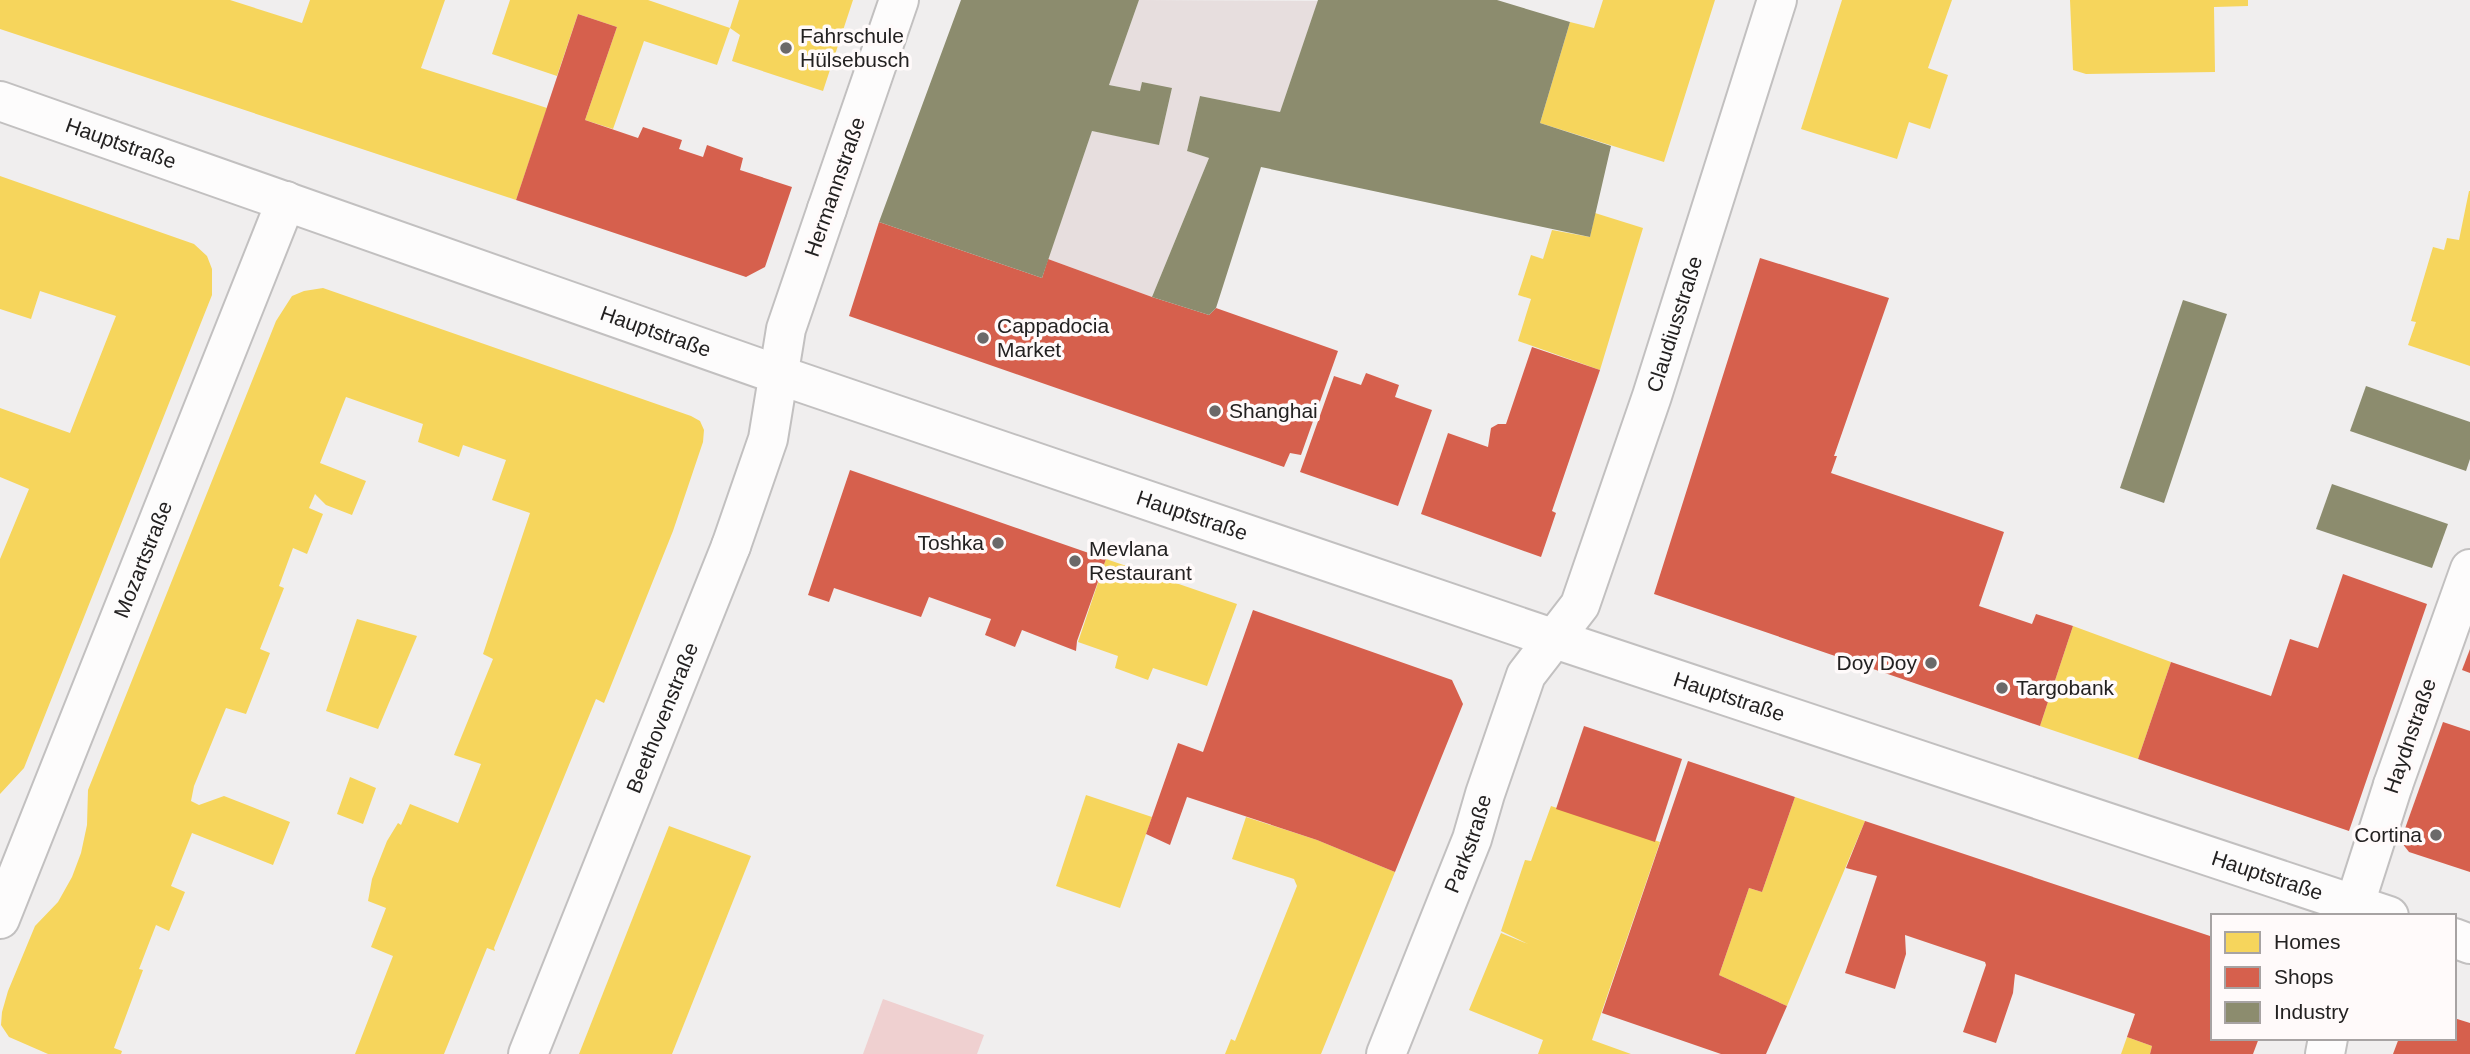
<svg xmlns="http://www.w3.org/2000/svg" width="2470" height="1054" viewBox="0 0 2470 1054" font-family="Helvetica,sans-serif">
	<style>
		.built { fill: #e7dede }
		.green { fill: #efd0d0 }
		.homes { fill: #f6d55c }
		.shops { fill: #d6604d }
		.industry { fill: #8c8c6e }
		.lines { fill: none; stroke-linecap: round; stroke-linejoin: round }
		.pedestrian-casing { stroke: #c2c0c0; stroke-width: 42 }
		.minor-casing { stroke: #c2c0c0; stroke-width: 42 }
		.pedestrian { stroke: #fdfcfc; stroke-width: 38 }
		.minor { stroke: #fdfcfc; stroke-width: 38 }
		.poi-dot { fill: #6b6969; stroke: #fffafa; stroke-width: 2.5 }
		.labels { text-anchor: middle; stroke-width: 7; stroke-linejoin: round; paint-order: stroke }
		.poi-label { font-size: 21px; fill: #232121; stroke: #fffafa; text-anchor: start }
		.street-label { font-size: 21px; fill: #232121; stroke: #fffafa }
	</style>
	<rect width="100%" height="100%" fill="#f0eeee"/>
	<path class="built" d="M 1139,0 L 1318,1 L 1280,112 L 1200,96 L 1187,151 L 1209,158 L 1152,297 L 1048,259 L 1092,131 L 1159,144 L 1172,89 L 1142,82 L 1140,91 L 1109,85 Z"/>
	<path class="green" d="M 883,999 L 984,1035 L 977,1054 L 863,1054 Z"/>
	<g class="homes">
		<path d="M 0,0 L 230,0 L 302,23 L 310,0 L 445,0 L 421,68 L 547,108 L 516,200 L 0,29 Z"/>
		<path d="M 510,0 L 648,0 L 730,28 L 717,65 L 644,41 L 613,129 L 585,120 L 617,27 L 578,14 L 557,76 L 492,54 Z"/>
		<path d="M 739,0 L 853,0 L 823,91 L 732,61 L 740,35 L 730,28 Z"/>
		<path d="M 1603,0 L 1715,0 L 1664,162 L 1540,123 L 1570,22 L 1594,28 Z"/>
		<path d="M 1842,0 L 1952,0 L 1928,68 L 1948,75 L 1930,129 L 1909,122 L 1897,159 L 1801,129 Z"/>
		<path d="M 2070,0 L 2248,0 L 2248,6 L 2214,7 L 2215,72 L 2086,74 L 2073,70 Z"/>
		<path d="M 0,176 L 194,244 L 207,256 L 212,269 L 212,295 L 24,768 L 0,794 L 0,559 L 29,489 L 0,477 L 0,408 L 70,433 L 116,316 L 40,291 L 31,319 L 0,309 Z"/>
		<path d="M 2469,191 L 2470,191 L 2470,366 L 2408,345 L 2416,322 L 2411,321 L 2433,247 L 2444,250 L 2447,238 L 2459,240 Z"/>
		<path d="M 1595,213 L 1643,228 L 1600,370 L 1518,341 L 1531,299 L 1518,295 L 1531,255 L 1543,259 L 1552,230 L 1590,237 Z"/>
		<path d="M 323,288 L 691,416 L 700,421 L 704,430 L 703,442 L 673,531 L 604,703 L 596,699 L 494,948 L 495,951 L 487,948 L 444,1054 L 355,1054 L 393,956 L 371,947 L 386,908 L 368,901 L 372,879 L 387,841 L 398,823 L 401,825 L 410,804 L 458,823 L 481,764 L 454,755 L 493,659 L 483,654 L 530,513 L 492,500 L 506,460 L 463,445 L 459,457 L 418,442 L 423,424 L 346,397 L 320,463 L 366,481 L 352,515 L 326,505 L 315,494 L 309,508 L 323,514 L 307,554 L 293,548 L 279,586 L 284,588 L 260,649 L 270,653 L 246,714 L 226,708 L 194,786 L 191,801 L 199,805 L 224,796 L 290,822 L 273,865 L 192,833 L 171,886 L 185,892 L 169,931 L 156,925 L 139,969 L 143,970 L 114,1048 L 122,1051 L 121,1054 L 48,1054 L 9,1037 L 1,1025 L 2,1012 L 8,991 L 35,926 L 58,902 L 72,877 L 81,853 L 87,825 L 88,790 L 276,321 L 292,296 L 304,291 Z"/>
		<path d="M 1106,559 L 1237,604 L 1207,686 L 1153,668 L 1148,680 L 1115,668 L 1118,656 L 1078,642 Z"/>
		<path d="M 357,619 L 417,636 L 378,729 L 326,711 Z"/>
		<path d="M 2073,626 L 2171,662 L 2138,759 L 2040,726 Z"/>
		<path d="M 350,777 L 376,788 L 363,824 L 337,814 Z"/>
		<path d="M 1086,795 L 1152,817 L 1120,908 L 1056,886 Z"/>
		<path d="M 1795,797 L 1865,821 L 1787,1006 L 1719,975 L 1749,888 L 1762,892 Z"/>
		<path d="M 1551,806 L 1660,842 L 1592,1040 L 1631,1054 L 1538,1054 L 1543,1040 L 1469,1010 L 1501,933 L 1528,944 L 1501,931 L 1525,860 L 1531,861 Z"/>
		<path d="M 1246,817 L 1317,840 L 1395,872 L 1321,1054 L 1225,1054 L 1231,1039 L 1235,1041 L 1297,886 L 1294,879 L 1232,859 Z"/>
		<path d="M 669,826 L 751,856 L 672,1054 L 579,1054 Z"/>
		<path d="M 2127,1037 L 2152,1046 L 2150,1054 L 2121,1054 Z"/>
	</g>
	<g class="shops">
		<path d="M 578,14 L 617,27 L 585,120 L 638,138 L 643,127 L 682,140 L 679,149 L 703,157 L 707,145 L 743,158 L 740,170 L 792,187 L 765,267 L 746,277 L 516,200 Z"/>
		<path d="M 879,222 L 1042,278 L 1048,259 L 1152,297 L 1209,315 L 1216,308 L 1338,351 L 1301,455 L 1290,453 L 1284,467 L 849,316 Z"/>
		<path d="M 1760,258 L 1889,298 L 1834,456 L 1837,456 L 1831,473 L 2004,532 L 1979,606 L 2032,624 L 2036,614 L 2073,626 L 2040,726 L 1654,594 Z"/>
		<path d="M 1532,347 L 1600,370 L 1552,511 L 1556,513 L 1541,557 L 1421,514 L 1448,433 L 1488,447 L 1491,428 L 1498,424 L 1506,424 Z"/>
		<path d="M 1366,373 L 1399,385 L 1395,397 L 1432,410 L 1398,506 L 1300,472 L 1334,376 L 1361,385 Z"/>
		<path d="M 850,470 L 1106,559 L 1077,641 L 1076,651 L 1022,630 L 1015,647 L 985,635 L 991,619 L 929,597 L 921,617 L 834,588 L 829,602 L 808,595 Z"/>
		<path d="M 2343,574 L 2427,604 L 2349,831 L 2138,759 L 2171,662 L 2271,696 L 2290,639 L 2318,648 Z"/>
		<path d="M 1253,610 L 1452,680 L 1463,704 L 1395,872 L 1317,840 L 1187,797 L 1170,845 L 1146,834 L 1178,743 L 1203,752 Z"/>
		<path d="M 2470,649 L 2470,673 L 2462,670 Z"/>
		<path d="M 2443,722 L 2470,731 L 2470,872 L 2409,852 L 2402,843 L 2402,837 Z"/>
		<path d="M 1584,726 L 1682,759 L 1655,842 L 1556,809 Z"/>
		<path d="M 1688,761 L 1795,797 L 1762,892 L 1749,888 L 1719,975 L 1787,1006 L 1766,1054 L 1721,1054 L 1602,1013 Z"/>
		<path d="M 1865,821 L 2213,937 L 2213,1038 L 2259,1038 L 2253,1054 L 2150,1054 L 2152,1046 L 2127,1037 L 2135,1014 L 2015,974 L 2013,993 L 1996,1043 L 1963,1032 L 1986,965 L 1985,962 L 1905,935 L 1906,954 L 1895,989 L 1845,973 L 1877,876 L 1846,868 Z"/>
		<path d="M 2454,1018 L 2470,1023 L 2470,1054 L 2393,1054 L 2399,1038 L 2454,1038 Z"/>
	</g>
	<g class="industry">
		<path d="M 961,0 L 1139,0 L 1109,85 L 1140,91 L 1142,82 L 1172,88 L 1159,145 L 1092,131 L 1042,278 L 879,222 Z"/>
		<path d="M 1318,0 L 1497,0 L 1570,22 L 1540,123 L 1611,146 L 1590,237 L 1261,167 L 1216,308 L 1209,315 L 1152,297 L 1209,158 L 1187,151 L 1200,96 L 1280,112 Z"/>
		<path d="M 2183,300 L 2227,314 L 2164,503 L 2120,488 Z"/>
		<path d="M 2366,386 L 2470,422 L 2470,459 L 2466,471 L 2350,431 Z"/>
		<path d="M 2332,484 L 2448,524 L 2432,568 L 2316,529 Z"/>
	</g>
	<g class="lines">
		<g class="pedestrian-casing">
			<g id="pedestrian">
				<path id="s1" d="M 0,101 L 779,375 L 1555,639 L 2389,916"/>
				<path d="M 731,546 L 768,439 L 786,329 L 827,209"/>
				<path d="M 2351,916 L 2393,785"/>
				<path id="s2" d="M 0,919 L 286,201"/>
				<path d="M 2454,938 L 2470,944"/>
				<path d="M 2325,1054 L 2328,1038"/>
			</g>
		</g>
		<g class="minor-casing">
			<g id="minor">
				<path d="M 827,209 L 899,0"/>
				<path d="M 2393,785 L 2470,569"/>
				<path id="s3" d="M 528,1054 L 731,546"/>
				<path id="s4" d="M 1386,1054 L 1472,839 L 1485,794 L 1526,675 L 1580,605 L 1652,396 L 1777,0"/>
			</g>
		</g>
		<use href="#pedestrian" class="pedestrian"/>
		<use href="#minor" class="minor"/>
	</g>
	<g class="poi-dot">
		<circle cx="786" cy="48" r="7"/>
		<circle cx="983" cy="338" r="7"/>
		<circle cx="1215" cy="411" r="7"/>
		<circle cx="998" cy="543" r="7"/>
		<circle cx="1075" cy="561" r="7"/>
		<circle cx="1931" cy="663" r="7"/>
		<circle cx="2002" cy="688" r="7"/>
		<circle cx="2436" cy="835" r="7"/>
	</g>
	<g class="labels">
		<g class="poi-label">
			<text x="800" y="43">Fahrschule<tspan x="800" dy="24">Hülsebusch</tspan></text>
			<text x="997" y="333">Cappadocia<tspan x="997" dy="24">Market</tspan></text>
			<text x="1229" y="418">Shanghai</text>
			<text x="984" y="550" text-anchor="end">Toshka</text>
			<text x="1089" y="556">Mevlana<tspan x="1089" dy="24">Restaurant</tspan></text>
			<text x="1917" y="670" text-anchor="end">Doy Doy</text>
			<text x="2016" y="695">Targobank</text>
			<text x="2422" y="842" text-anchor="end">Cortina</text>
		</g>
		<g class="street-label">
			<text dy="7" stroke="none"><textPath href="#s1" startOffset="128">Hauptstraße</textPath></text>
			<text transform="translate(835 187) rotate(-71)" y="7">Hermannstraße</text>
			<text dy="7" stroke="none"><textPath href="#s4" startOffset="789">Claudiusstraße</textPath></text>
			<text dy="7" stroke="none"><textPath href="#s1" startOffset="695">Hauptstraße</textPath></text>
			<text dy="7" stroke="none"><textPath href="#s1" startOffset="1262">Hauptstraße</textPath></text>
			<text dy="7" stroke="none"><textPath href="#s2" startOffset="387">Mozartstraße</textPath></text>
			<text dy="7" stroke="none"><textPath href="#s1" startOffset="1829">Hauptstraße</textPath></text>
			<text dy="7" stroke="none"><textPath href="#s3" startOffset="362">Beethovenstraße</textPath></text>
			<text transform="translate(2410 736) rotate(-71)" y="7">Haydnstraße</text>
			<text dy="7" stroke="none"><textPath href="#s4" startOffset="226">Parkstraße</textPath></text>
			<text dy="7" stroke="none"><textPath href="#s1" startOffset="2396">Hauptstraße</textPath></text>
		</g>
	</g>
	<rect x="2211" y="914" width="245" height="126" fill="#fffafa" stroke="#a7a3a3" stroke-width="2"/>
	<rect x="2225" y="932" width="35" height="21" fill="#f6d55c" stroke="#a7a3a3" stroke-width="2"/>
	<text x="2274" y="949" font-size="21" fill="#232121">Homes</text>
	<rect x="2225" y="967" width="35" height="21" fill="#d6604d" stroke="#a7a3a3" stroke-width="2"/>
	<text x="2274" y="984" font-size="21" fill="#232121">Shops</text>
	<rect x="2225" y="1002" width="35" height="21" fill="#8c8c6e" stroke="#a7a3a3" stroke-width="2"/>
	<text x="2274" y="1019" font-size="21" fill="#232121">Industry</text>
</svg>
